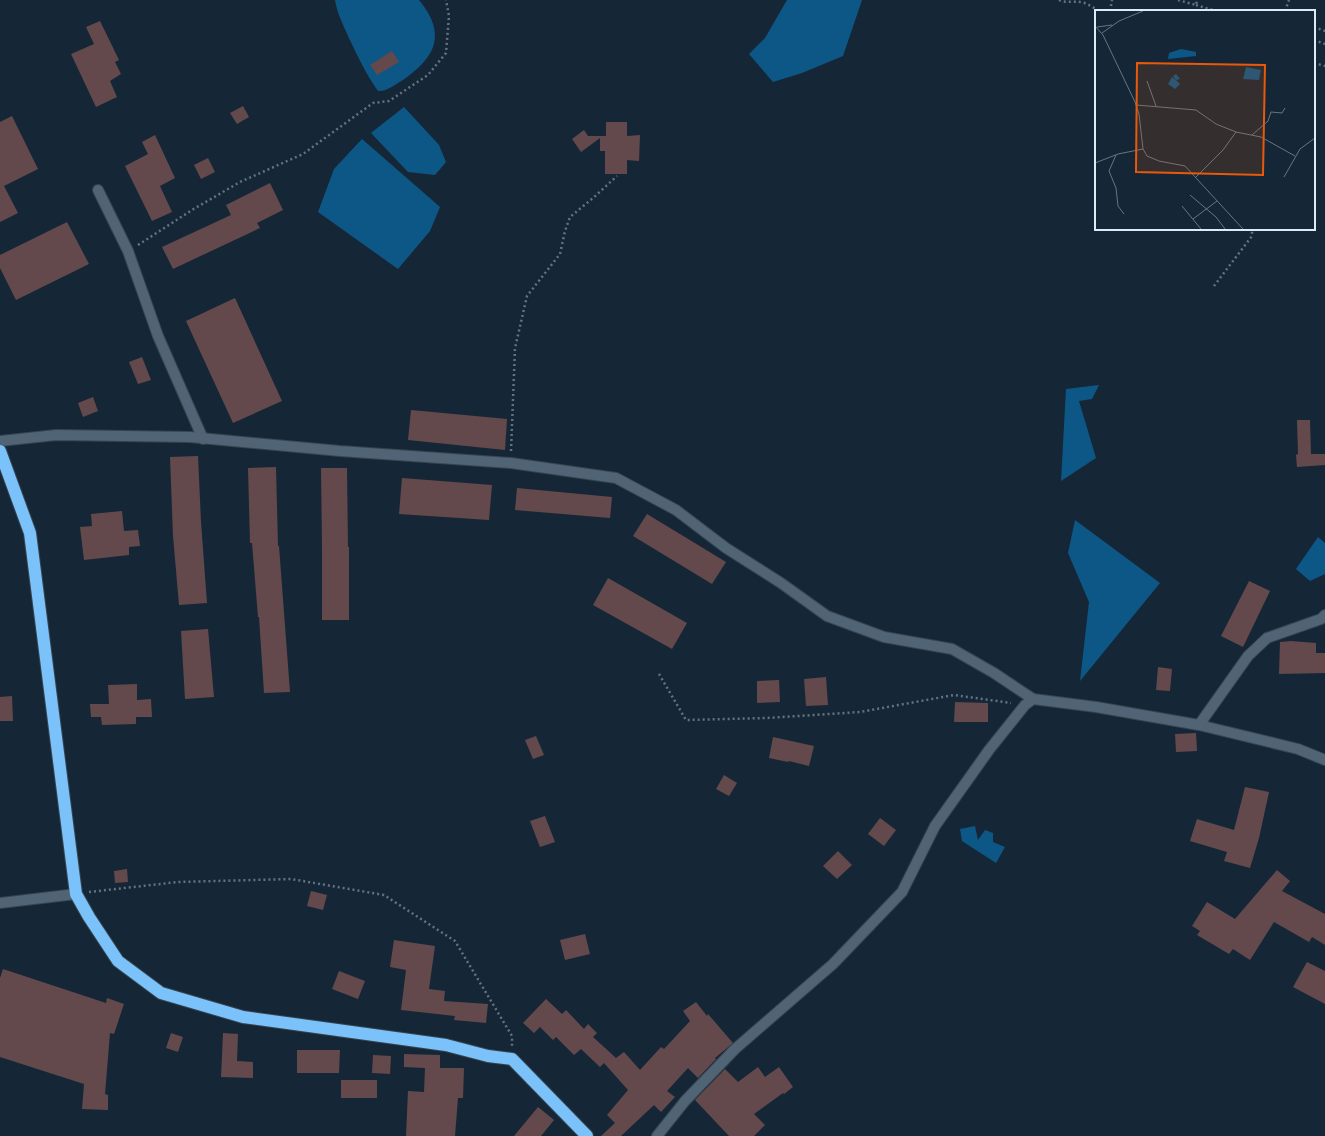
<svg xmlns="http://www.w3.org/2000/svg" width="1325" height="1136" viewBox="0 0 1325 1136" font-family="Montserrat,sans-serif">
	<style>
		.water { fill: #0d5786 }
		.building { fill: #63494c }
		.lines { fill: none; stroke-linecap: round; stroke-linejoin: round }
		.street-casing { stroke: #364551; stroke-width: 12 }
		.highway-casing { stroke: #364551; stroke-width: 14 }
		.path { stroke: #647380; stroke-width: 2.5; stroke-dasharray: 2 3; stroke-linecap: butt }
		.street { stroke: #506475; stroke-width: 10 }
		.highway { stroke: #7bc2fa; stroke-width: 12 }
		.inset-road { fill: none; stroke: #667582; stroke-width: 1 }
		.view { fill: #e8590c; fill-opacity: 0.15; stroke: #e8590c; stroke-width: 2 }
		.inset-edge { fill: none; stroke: #dfebf4; stroke-width: 2 }
	</style>
	<rect width="100%" height="100%" fill="#152736"/>
	<g class="water">
		<path d="M 335,0 L 419,0 C 447,34 436,57 403,80 C 396,84 386,92 378,91 C 366,74 357,55 348,36 C 343,24 337,13 335,0 Z"/>
		<path d="M 787,0 L 862,0 L 843,56 L 802,73 L 773,82 L 749,54 L 765,38 Z"/>
		<path d="M 404,107 L 439,145 L 446,162 L 435,175 L 408,172 L 371,133 Z"/>
		<path d="M 362,139 L 440,207 L 430,231 L 398,269 L 318,212 L 334,169 Z"/>
		<path d="M 1099,385 L 1092,399 L 1079,401 L 1096,458 L 1061,481 L 1066,389 Z"/>
		<path d="M 1075,520 L 1160,583 L 1080,681 L 1089,602 L 1068,553 Z"/>
		<path d="M 1318,537 L 1325,543 L 1325,574 L 1310,581 L 1296,569 Z"/>
		<path d="M 975,826 L 978,840 L 985,830 L 993,833 L 993,842 L 1005,847 L 996,863 L 962,841 L 960,829 Z"/>
	</g>
	<g class="building">
		<path d="M 100,21 L 119,60 L 115,62 L 121,74 L 110,81 L 117,97 L 96,107 L 71,54 L 94,44 L 86,27 Z"/>
		<path d="M 392,51 L 399,62 L 377,75 L 370,65 Z"/>
		<path d="M 243,106 L 249,117 L 237,124 L 230,113 Z"/>
		<path d="M 12,116 L 38,169 L 4,186 L 18,213 L 0,222 L 0,122 Z"/>
		<path d="M 606,122 L 627,122 L 627,136 L 640,135 L 639,161 L 627,160 L 627,174 L 605,174 L 605,151 L 600,151 L 600,138 L 581,152 L 572,139 L 584,130 L 588,136 L 606,136 Z"/>
		<path d="M 155,135 L 175,178 L 160,186 L 172,212 L 152,221 L 125,166 L 148,154 L 142,142 Z"/>
		<path d="M 208,158 L 215,172 L 201,179 L 194,165 Z"/>
		<path d="M 270,183 L 283,210 L 257,223 L 260,228 L 173,269 L 162,247 L 231,215 L 226,205 Z"/>
		<path d="M 67,222 L 89,264 L 16,300 L 0,268 L 0,255 Z"/>
		<path d="M 235,298 L 282,401 L 233,423 L 186,321 Z"/>
		<path d="M 142,357 L 151,380 L 138,384 L 129,362 Z"/>
		<path d="M 93,397 L 98,411 L 83,417 L 78,403 Z"/>
		<path d="M 411,410 L 507,419 L 505,450 L 408,440 Z"/>
		<path d="M 1297,420 L 1310,420 L 1311,454 L 1325,454 L 1325,465 L 1297,467 L 1296,455 L 1298,454 Z"/>
		<path d="M 198,456 L 201,522 L 207,603 L 179,605 L 173,536 L 170,457 Z"/>
		<path d="M 276,467 L 278,546 L 279,546 L 290,692 L 264,693 L 259,617 L 258,617 L 252,543 L 250,543 L 248,468 Z"/>
		<path d="M 321,468 L 347,468 L 348,547 L 349,547 L 349,620 L 322,620 L 322,547 Z"/>
		<path d="M 402,478 L 492,485 L 489,520 L 399,514 Z"/>
		<path d="M 517,488 L 612,497 L 610,518 L 515,510 Z"/>
		<path d="M 122,511 L 124,531 L 138,530 L 140,546 L 129,547 L 129,555 L 84,560 L 80,527 L 92,526 L 91,514 Z"/>
		<path d="M 647,514 L 726,562 L 712,584 L 633,536 Z"/>
		<path d="M 608,578 L 687,623 L 672,649 L 593,605 Z"/>
		<path d="M 1249,581 L 1270,591 L 1243,647 L 1221,636 Z"/>
		<path d="M 208,629 L 214,697 L 185,699 L 181,631 Z"/>
		<path d="M 1291,641 L 1316,643 L 1316,653 L 1325,653 L 1325,673 L 1279,674 L 1280,642 Z"/>
		<path d="M 1158,667 L 1172,669 L 1170,691 L 1156,690 Z"/>
		<path d="M 826,677 L 828,705 L 806,706 L 804,679 Z"/>
		<path d="M 779,680 L 780,702 L 757,703 L 757,681 Z"/>
		<path d="M 137,684 L 137,700 L 151,699 L 152,717 L 136,717 L 136,724 L 102,725 L 101,717 L 91,717 L 90,704 L 109,704 L 108,685 Z"/>
		<path d="M 12,696 L 13,721 L 0,721 L 0,697 Z"/>
		<path d="M 955,702 L 988,703 L 988,722 L 954,722 Z"/>
		<path d="M 1196,733 L 1197,751 L 1176,752 L 1175,734 Z"/>
		<path d="M 536,736 L 544,755 L 533,759 L 525,740 Z"/>
		<path d="M 773,737 L 814,746 L 809,766 L 789,761 L 788,762 L 769,758 Z"/>
		<path d="M 724,775 L 737,783 L 729,796 L 716,789 Z"/>
		<path d="M 1245,787 L 1269,792 L 1259,838 L 1250,868 L 1224,861 L 1227,852 L 1190,841 L 1197,819 L 1234,830 Z"/>
		<path d="M 545,816 L 555,842 L 540,847 L 530,821 Z"/>
		<path d="M 880,818 L 896,830 L 884,846 L 868,834 Z"/>
		<path d="M 838,851 L 852,865 L 837,879 L 823,866 Z"/>
		<path d="M 127,869 L 128,882 L 115,883 L 114,871 Z"/>
		<path d="M 1277,870 L 1290,881 L 1282,891 L 1325,914 L 1325,945 L 1312,937 L 1309,942 L 1274,922 L 1250,960 L 1233,949 L 1229,954 L 1197,935 L 1200,931 L 1192,926 L 1207,902 L 1235,919 Z"/>
		<path d="M 311,891 L 327,895 L 323,910 L 307,906 Z"/>
		<path d="M 585,934 L 590,954 L 565,960 L 560,940 Z"/>
		<path d="M 394,940 L 435,946 L 429,989 L 445,991 L 444,1001 L 488,1004 L 486,1023 L 454,1020 L 455,1016 L 401,1010 L 406,970 L 390,967 Z"/>
		<path d="M 1307,962 L 1325,971 L 1325,1004 L 1293,987 Z"/>
		<path d="M 3,969 L 106,1003 L 107,998 L 124,1004 L 114,1034 L 110,1033 L 105,1094 L 108,1095 L 108,1110 L 82,1109 L 84,1084 L 0,1057 L 0,978 Z"/>
		<path d="M 339,971 L 365,981 L 358,999 L 332,989 Z"/>
		<path d="M 546,999 L 562,1014 L 566,1010 L 584,1029 L 588,1024 L 597,1033 L 593,1037 L 616,1058 L 624,1052 L 640,1070 L 661,1047 L 664,1049 L 690,1021 L 683,1011 L 696,1002 L 707,1016 L 708,1014 L 733,1043 L 715,1058 L 716,1059 L 698,1078 L 688,1068 L 667,1091 L 675,1097 L 661,1112 L 654,1105 L 621,1136 L 601,1136 L 615,1123 L 607,1115 L 628,1090 L 604,1063 L 600,1067 L 581,1049 L 574,1055 L 556,1037 L 553,1040 L 540,1027 L 534,1033 L 523,1023 Z"/>
		<path d="M 171,1033 L 183,1037 L 178,1052 L 166,1048 Z"/>
		<path d="M 223,1033 L 238,1034 L 237,1061 L 253,1062 L 253,1078 L 221,1077 Z"/>
		<path d="M 297,1050 L 340,1050 L 339,1073 L 297,1073 Z"/>
		<path d="M 404,1054 L 440,1055 L 440,1068 L 464,1068 L 463,1098 L 458,1098 L 455,1136 L 406,1136 L 408,1091 L 424,1092 L 425,1068 L 404,1067 Z"/>
		<path d="M 373,1055 L 391,1056 L 390,1074 L 372,1073 Z"/>
		<path d="M 758,1067 L 765,1077 L 779,1067 L 793,1087 L 784,1094 L 783,1093 L 754,1114 L 765,1125 L 754,1136 L 729,1136 L 695,1100 L 725,1069 L 738,1082 Z"/>
		<rect x="341" y="1080" width="36" height="18"/>
		<path d="M 538,1107 L 554,1120 L 541,1136 L 514,1136 Z"/>
	</g>
	<g class="lines">
		<g class="street-casing">
			<g id="street">
				<path d="M 98,190 L 128,251 L 158,336 L 203,439"/>
				<path d="M 0,441 L 56,435 L 190,437 L 340,451 L 511,463 L 616,478 L 676,510 L 726,548 L 781,583 L 827,616 L 884,637 L 952,649 L 994,673 L 1033,699 L 1096,707 L 1199,725 L 1298,749 L 1325,760"/>
				<path d="M 1199,725 L 1248,656 L 1267,638 L 1321,619 L 1325,615"/>
				<path d="M 0,903 L 76,894"/>
				<path d="M 657,1136 L 685,1101 L 735,1049 L 833,964 L 902,892 L 935,826 L 989,750 L 1025,705 L 1033,699"/>
			</g>
		</g>
		<g class="highway-casing">
			<path id="highway" d="M 0,451 L 30,533 L 76,894 L 89,917 L 118,961 L 161,993 L 243,1017 L 446,1045 L 488,1056 L 512,1059 L 587,1136"/>
		</g>
		<g class="path">
			<path d="M 1059,0 C 1065,3 1073,1 1080,2 C 1087,3 1093,7 1098,11"/>
			<path d="M 1178,0 L 1196,5 L 1197,0"/>
			<path d="M 1196,5 L 1216,11"/>
			<path d="M 1110,11 L 1112,0"/>
			<path d="M 1285,11 L 1289,0"/>
			<path d="M 1314,27 L 1325,31"/>
			<path d="M 1314,40 L 1325,44"/>
			<path d="M 1314,63 L 1325,66"/>
			<path d="M 138,245 L 192,210 L 240,182 L 303,154 L 373,103 L 389,101 L 428,75 L 446,53 L 449,16 L 446,0"/>
			<path d="M 1214,286 L 1252,236 L 1252,229"/>
			<path d="M 511,451 L 515,348 L 527,296 L 560,254 L 565,231 L 570,217 L 593,198 L 617,176"/>
			<path d="M 659,674 L 686,720 L 767,718 L 860,712 L 954,695 L 1011,703"/>
			<path d="M 89,892 L 178,882 L 291,879 L 384,895 L 455,941 L 512,1036 L 512,1047"/>
		</g>
		<use href="#street" class="street"/>
		<use href="#highway" class="highway"/>
	</g>
	<g transform="translate(1095 10)">
		<rect width="220" height="220" fill="#152736"/>
		<path d="M 86,39 L 101,42 L 101,46 L 73,49 L 74,43 ZM 151,57 L 166,60 L 164,70 L 148,69 ZM 81,64 L 85,69 L 81,70 L 85,74 L 80,79 L 73,74 L 77,67 L 81,70 L 78,66 Z" fill="#0d5786"/>
		<path class="inset-road" d="M 0,16 L 8,25 L 40,92 L 44,104 L 48,139 L 52,146 L 64,151 L 90,156 L 148,219M 2,17 L 17,15M 7,23 L 24,11 L 48,1M 52,71 L 61,96M 41,95 L 101,100 L 121,114 L 141,122 L 166,127 L 200,146M 157,125 L 173,111 L 176,102 L 187,103 L 190,98M 21,145 L 14,161 L 21,178 L 23,196 L 29,204M 0,153 L 23,144 L 48,139M 101,167 L 128,140 L 141,122M 189,167 L 205,139 L 220,128M 95,185 L 121,207 L 130,219M 87,196 L 106,219M 98,209 L 122,191"/>
		<path class="view" d="M 42,53 L 170,55 L 168,165 L 41,162 Z"/>
		<rect width="220" height="220" class="inset-edge"/>
	</g>
</svg>
